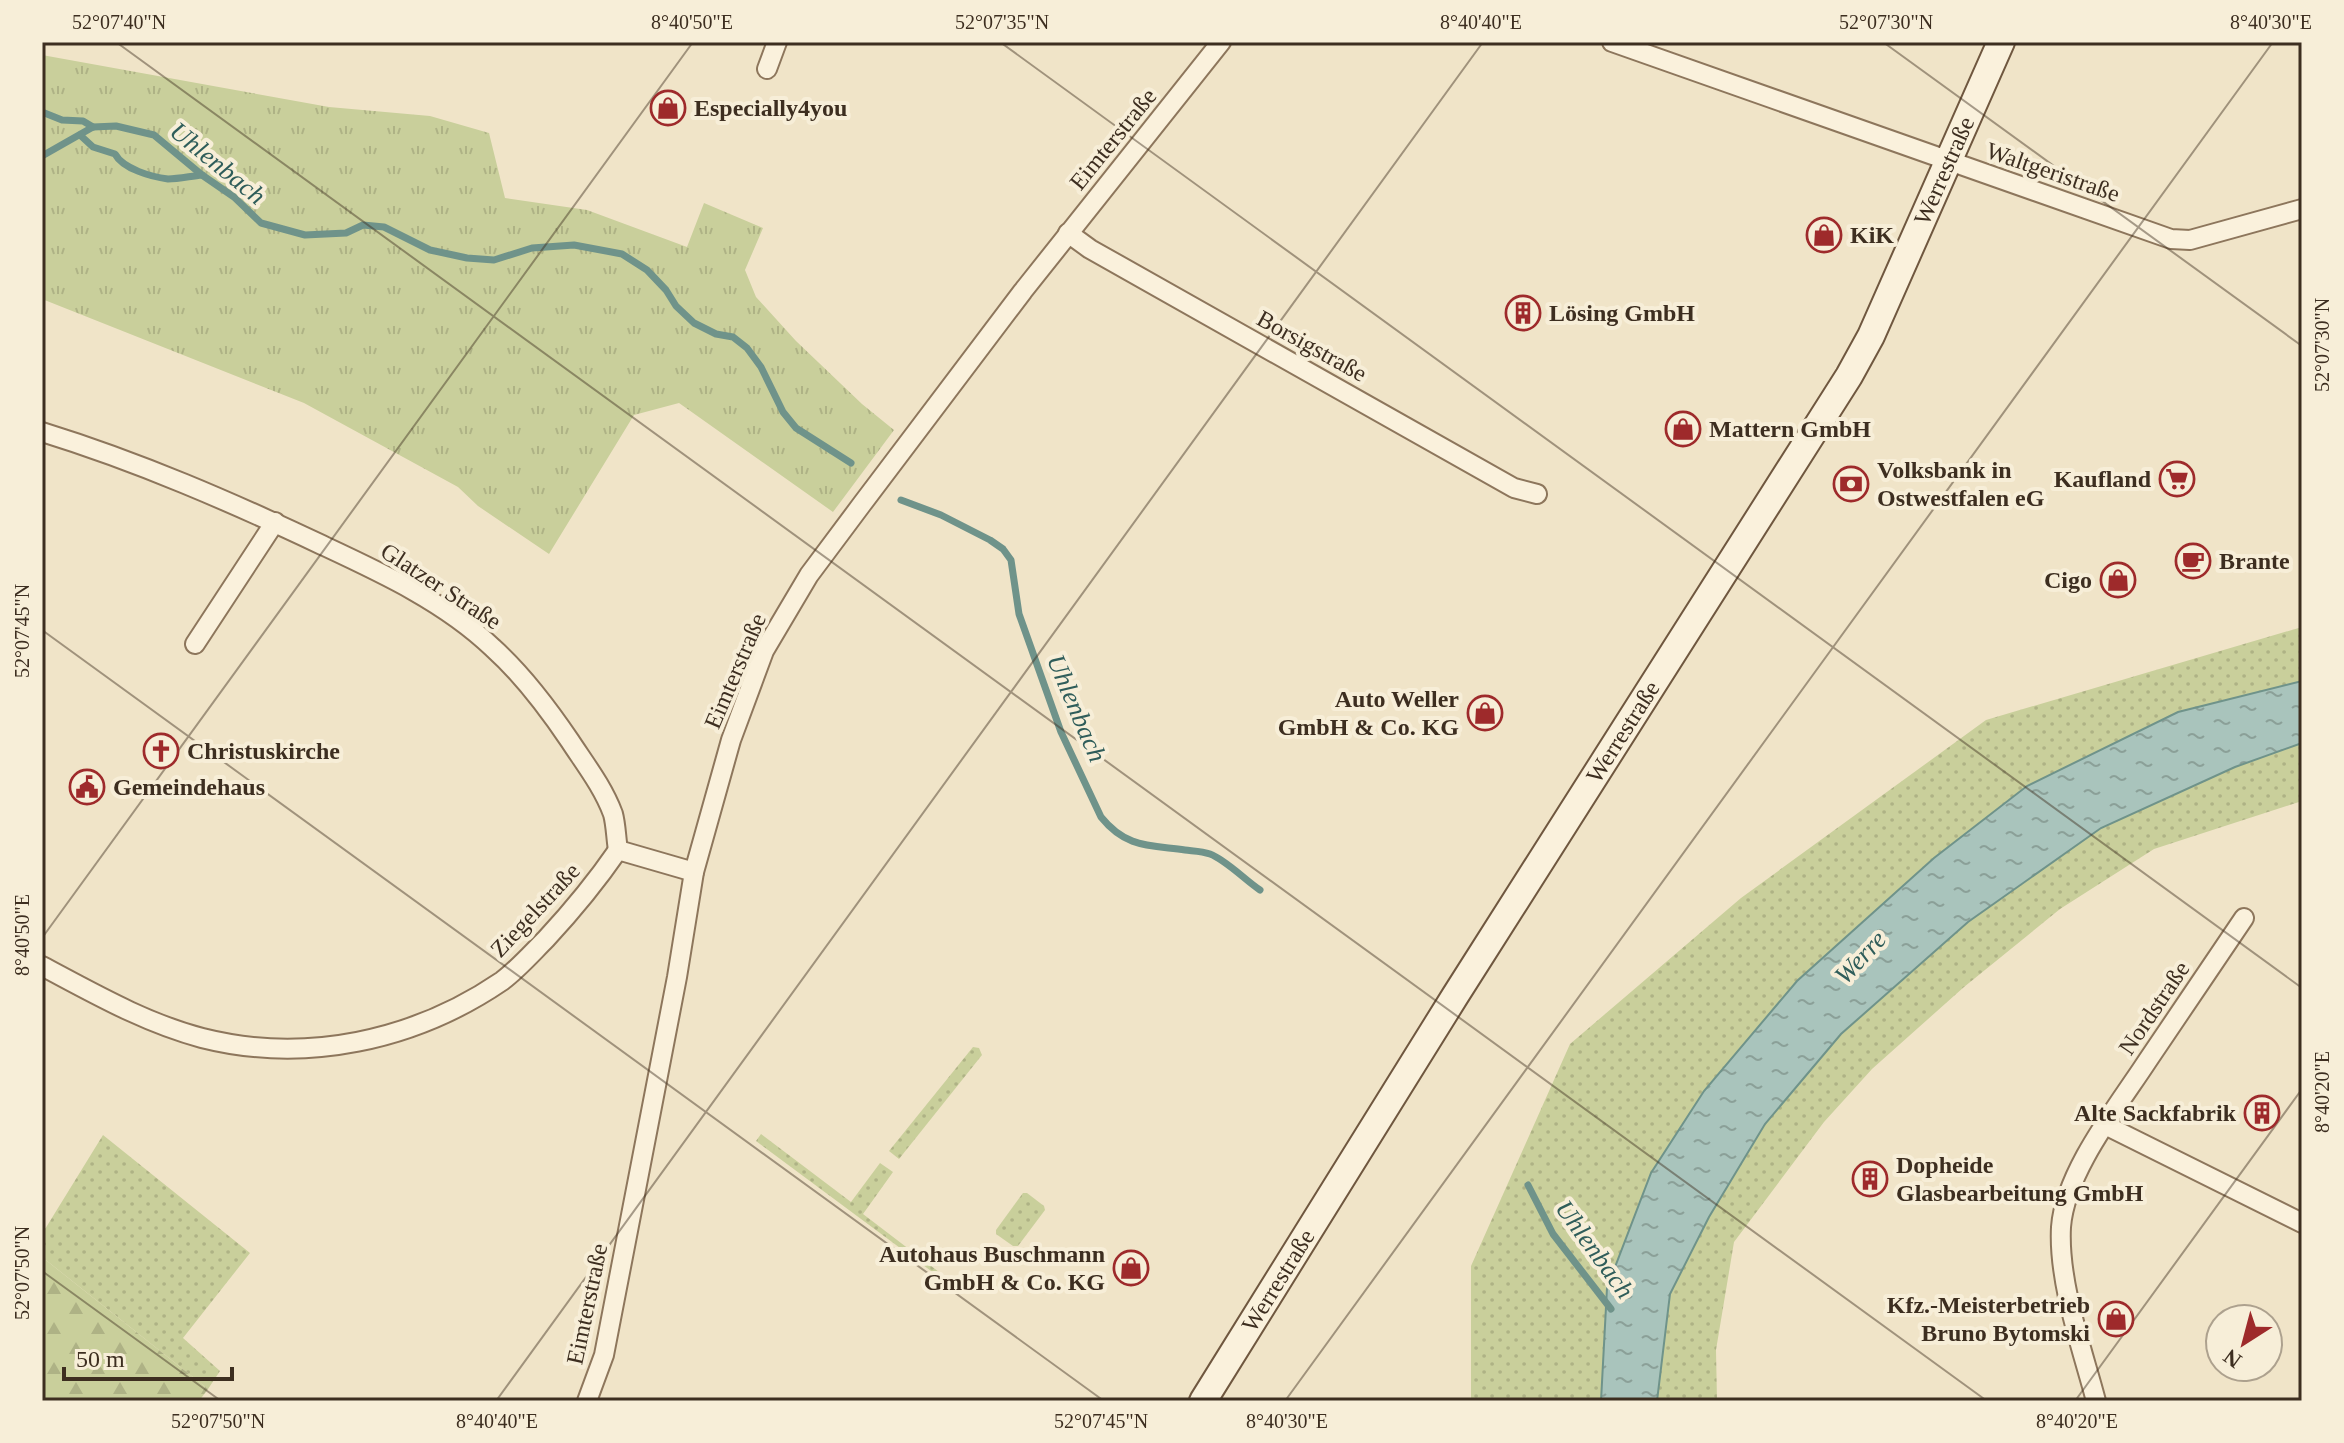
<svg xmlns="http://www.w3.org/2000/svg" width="2344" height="1443" viewBox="0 0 2344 1443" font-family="'Times New Roman',serif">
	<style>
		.grass { fill: url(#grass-dots) }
		.forest { fill: url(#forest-firs) }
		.park { fill: url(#park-tufts) }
		.water { fill: url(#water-ripples); stroke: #6f938a; stroke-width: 2 }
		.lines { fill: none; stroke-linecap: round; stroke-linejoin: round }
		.stream { stroke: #6f938a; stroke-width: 7 }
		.minor-casing { stroke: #8d765c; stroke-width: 22 }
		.secondary-casing { stroke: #6f573f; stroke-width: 30 }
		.minor { stroke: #faf1dc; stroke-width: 18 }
		.secondary { stroke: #faf1dc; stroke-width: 26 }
		.ticks { fill: none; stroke: #3d2e20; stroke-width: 2; stroke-opacity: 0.45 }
		.labels { text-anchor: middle; stroke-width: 8; stroke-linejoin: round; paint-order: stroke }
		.poi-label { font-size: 24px; font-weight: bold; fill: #3d2e20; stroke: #f7eed8; text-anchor: start }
		.street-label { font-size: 24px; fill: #3d2e20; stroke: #f7eed8 }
		.water-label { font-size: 26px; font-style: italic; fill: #2f5d5a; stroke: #f7eed8 }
		.neatline { fill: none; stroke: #3d2e20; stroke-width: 3 }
		.ticks-label { font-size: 20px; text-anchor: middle; fill: #3d2e20 }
	</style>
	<defs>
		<pattern id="grass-dots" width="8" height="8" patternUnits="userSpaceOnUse" patternTransform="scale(2)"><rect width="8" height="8" fill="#c9cf9b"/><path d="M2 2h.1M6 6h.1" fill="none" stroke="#aeb285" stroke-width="1.8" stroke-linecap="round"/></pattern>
		<pattern id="forest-firs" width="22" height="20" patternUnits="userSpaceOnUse" patternTransform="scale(2)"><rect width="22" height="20" fill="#c9cf9b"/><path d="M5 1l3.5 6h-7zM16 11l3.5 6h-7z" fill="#aeb285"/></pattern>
		<pattern id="park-tufts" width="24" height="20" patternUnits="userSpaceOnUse" patternTransform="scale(2)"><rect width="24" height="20" fill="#c9cf9b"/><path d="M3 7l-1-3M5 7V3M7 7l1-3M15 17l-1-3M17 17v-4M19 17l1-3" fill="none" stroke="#aeb285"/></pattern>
		<pattern id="water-ripples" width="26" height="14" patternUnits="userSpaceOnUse" patternTransform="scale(2)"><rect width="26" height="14" fill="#a9c4bc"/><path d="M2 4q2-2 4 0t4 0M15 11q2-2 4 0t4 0" fill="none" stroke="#8ba098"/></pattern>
	</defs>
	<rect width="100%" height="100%" fill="#f0e4c8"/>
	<g class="grass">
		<path d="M 2302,627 L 2302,681 L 2178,712 L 2027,786 L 1934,858 L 1797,981 L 1607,1288 L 1601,1401 L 1471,1401 L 1471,1266 L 1570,1044 L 1741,898 L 1986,720 Z"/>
		<path d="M 2302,743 L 2302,801 L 2154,849 L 2060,909 L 1964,987 L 1872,1069 L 1824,1122 L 1734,1242 L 1716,1350 L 1717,1401 L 1657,1401 L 1670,1294 L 1709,1217 L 1765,1124 L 1841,1034 L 1968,922 L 2101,828 L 2235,767 Z"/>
		<path d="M 973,1047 L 979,1048 L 982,1055 L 899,1159 L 889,1151 Z"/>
		<path d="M 761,1134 L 851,1202 L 880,1163 L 893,1172 L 863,1214 L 956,1285 L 954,1288 L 756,1141 Z"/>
		<path d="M 103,1135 L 250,1253 L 183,1338 L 220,1371 L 208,1389 L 42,1257 L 42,1234 Z"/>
		<path d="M 1023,1193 L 1027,1193 L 1044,1206 L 1045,1210 L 1018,1246 L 1013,1246 L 996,1234 L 996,1230 Z"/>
	</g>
	<path class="forest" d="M 42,1257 L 208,1389 L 199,1401 L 42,1401 Z"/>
	<path class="park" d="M 42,55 L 329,107 L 430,116 L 489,133 L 505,198 L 587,210 L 687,247 L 704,203 L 763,228 L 745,270 L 756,297 L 796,341 L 862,404 L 894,430 L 833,512 L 679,403 L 634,415 L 549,554 L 478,506 L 458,487 L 304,403 L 42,299 Z"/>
	<path class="water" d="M 2302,681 L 2302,743 L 2235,767 L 2101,828 L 1968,922 L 1841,1034 L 1765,1124 L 1709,1217 L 1670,1294 L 1657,1401 L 1601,1401 L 1607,1288 L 1651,1173 L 1704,1091 L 1797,981 L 1934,858 L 2027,786 L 2178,712 Z"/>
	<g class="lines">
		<g class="stream">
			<path d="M 42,112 L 62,120 L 83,121 L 93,127"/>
			<path d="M 80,135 L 93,147 L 115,154 C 123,169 152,177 168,179 C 179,179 191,176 202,175"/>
			<path d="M 42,156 L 93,127 L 116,126 L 154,135 L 202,175 L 234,197 L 261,223 L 305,235 L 346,233 L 363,225 L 384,227 L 430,250 L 467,258 L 494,260 L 532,248 L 574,245 L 622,254 L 647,270 L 666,290 L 676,306 L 694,323 L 716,334 L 733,337 L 747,348 L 761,367 L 783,412 L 796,428 L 851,463"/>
			<path d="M 901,500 L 941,515 L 990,540 L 1003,549 L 1011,560 L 1019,614 L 1061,732 L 1101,817 C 1126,848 1149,845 1185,850 C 1193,851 1202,851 1210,854 C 1226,860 1245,880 1260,890"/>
			<path d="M 1528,1185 L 1553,1234 L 1611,1309"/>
		</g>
		<g class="minor-casing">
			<g id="minor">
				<path d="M 1612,42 L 2171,239 L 2190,240 L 2302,209"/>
				<path d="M 767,69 L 777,42"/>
				<path d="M 1068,233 L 1090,249 L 1514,488 L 1537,494"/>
				<path d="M 42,432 C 139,462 231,502 322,545 C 382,573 445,602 493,648 C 523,675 547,707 570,741 C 585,764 603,787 613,814 C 616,825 616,838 618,850"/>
				<path d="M 195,644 L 275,522"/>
				<path d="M 618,850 L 694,872"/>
				<path d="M 42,966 C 93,993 145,1023 202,1038 C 305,1064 414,1041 502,981 C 518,969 532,953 546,939 C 572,911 596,882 618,850"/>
				<path d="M 2105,1125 L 2302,1223"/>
				<path d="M 587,1401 L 604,1355 L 677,977 L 694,872 L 731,740 L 764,651 L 809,575 L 862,504 L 1023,291 L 1221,42"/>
				<path d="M 2096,1401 C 2082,1348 2058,1282 2061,1227 C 2065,1172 2118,1106 2148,1060 C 2180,1013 2212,965 2244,918"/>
			</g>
		</g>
		<g class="secondary-casing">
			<g id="secondary">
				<path id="s1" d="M 1203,1401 L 1455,996 L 1849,376 L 1871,336 L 2001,42"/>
			</g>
		</g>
		<use href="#minor" class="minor"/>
		<use href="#secondary" class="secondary"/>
	</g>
	<path class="ticks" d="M 116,42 L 1987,1401M 1000,42 L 2302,988M 1883,42 L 2302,346M 42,630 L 1104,1401M 42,938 L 693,42M 42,1271 L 221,1401M 496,1401 L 1483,42M 1285,1401 L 2273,42M 2075,1401 L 2302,1089"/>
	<defs>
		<g id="shop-ring" transform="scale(1.8)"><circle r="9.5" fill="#f7eed8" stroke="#9e2a2b" stroke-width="1.5"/><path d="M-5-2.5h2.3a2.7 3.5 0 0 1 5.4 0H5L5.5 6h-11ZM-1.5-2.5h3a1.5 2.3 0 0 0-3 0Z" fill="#9e2a2b"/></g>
		<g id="building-ring" transform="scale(1.8)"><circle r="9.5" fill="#f7eed8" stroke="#9e2a2b" stroke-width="1.5"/><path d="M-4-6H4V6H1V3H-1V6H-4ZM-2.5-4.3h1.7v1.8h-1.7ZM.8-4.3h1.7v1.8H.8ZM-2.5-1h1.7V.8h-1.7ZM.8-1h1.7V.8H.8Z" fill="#9e2a2b"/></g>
		<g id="supermarket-ring" transform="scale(1.8)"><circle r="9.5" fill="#f7eed8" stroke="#9e2a2b" stroke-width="1.5"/><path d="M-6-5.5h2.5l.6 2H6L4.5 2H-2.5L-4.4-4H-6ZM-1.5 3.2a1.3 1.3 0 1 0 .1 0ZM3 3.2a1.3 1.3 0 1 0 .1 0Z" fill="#9e2a2b"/></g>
		<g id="bank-ring" transform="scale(1.8)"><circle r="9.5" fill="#f7eed8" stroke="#9e2a2b" stroke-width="1.5"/><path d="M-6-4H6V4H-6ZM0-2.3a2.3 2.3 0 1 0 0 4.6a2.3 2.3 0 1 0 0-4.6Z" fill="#9e2a2b"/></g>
		<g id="cafe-ring" transform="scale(1.8)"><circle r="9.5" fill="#f7eed8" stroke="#9e2a2b" stroke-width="1.5"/><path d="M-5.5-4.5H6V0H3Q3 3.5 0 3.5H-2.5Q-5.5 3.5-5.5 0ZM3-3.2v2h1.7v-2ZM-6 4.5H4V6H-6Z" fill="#9e2a2b"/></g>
		<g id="church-ring" transform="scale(1.8)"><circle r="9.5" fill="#f7eed8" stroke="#9e2a2b" stroke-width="1.5"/><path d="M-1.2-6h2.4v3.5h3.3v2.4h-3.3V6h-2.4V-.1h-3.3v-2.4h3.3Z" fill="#9e2a2b"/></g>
		<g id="civic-ring" transform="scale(1.8)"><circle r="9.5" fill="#f7eed8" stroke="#9e2a2b" stroke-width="1.5"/><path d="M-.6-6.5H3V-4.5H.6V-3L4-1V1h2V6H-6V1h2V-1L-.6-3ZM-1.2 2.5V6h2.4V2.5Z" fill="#9e2a2b"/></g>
	</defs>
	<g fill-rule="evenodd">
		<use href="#shop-ring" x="668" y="108"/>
		<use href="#shop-ring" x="1824" y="235"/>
		<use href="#building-ring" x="1523" y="313"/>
		<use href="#shop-ring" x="1683" y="429"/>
		<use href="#supermarket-ring" x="2177" y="479"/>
		<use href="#bank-ring" x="1851" y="484"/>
		<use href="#cafe-ring" x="2193" y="561"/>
		<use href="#shop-ring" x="2118" y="580"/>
		<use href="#shop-ring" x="1485" y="713"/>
		<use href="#church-ring" x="161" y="751"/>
		<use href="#civic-ring" x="87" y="787"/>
		<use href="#building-ring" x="2262" y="1113"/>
		<use href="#building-ring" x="1870" y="1179"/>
		<use href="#shop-ring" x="1131" y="1268"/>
		<use href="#shop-ring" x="2116" y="1319"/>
	</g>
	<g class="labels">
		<g class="poi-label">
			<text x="694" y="116">Especially4you</text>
			<text x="1850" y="243">KiK</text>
			<text x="1549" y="321">Lösing GmbH</text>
			<text x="1709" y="437">Mattern GmbH</text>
			<text x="1877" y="478">Volksbank in<tspan x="1877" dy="28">Ostwestfalen eG</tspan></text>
			<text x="2151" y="487" text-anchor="end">Kaufland</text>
			<text x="2219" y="569">Brante</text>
			<text x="2092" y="588" text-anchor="end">Cigo</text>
			<text x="1459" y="707" text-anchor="end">Auto Weller<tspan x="1459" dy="28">GmbH &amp; Co. KG</tspan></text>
			<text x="187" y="759">Christuskirche</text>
			<text x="113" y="795">Gemeindehaus</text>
			<text x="2236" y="1121" text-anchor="end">Alte Sackfabrik</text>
			<text x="1896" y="1173">Dopheide<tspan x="1896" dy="28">Glasbearbeitung GmbH</tspan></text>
			<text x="1105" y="1262" text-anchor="end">Autohaus Buschmann<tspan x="1105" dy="28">GmbH &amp; Co. KG</tspan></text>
			<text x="2090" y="1313" text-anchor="end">Kfz.-Meisterbetrieb<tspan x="2090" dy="28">Bruno Bytomski</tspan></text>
		</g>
		<g class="street-label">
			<text transform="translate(1113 139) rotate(-51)" y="8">Eimterstraße</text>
			<text dy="8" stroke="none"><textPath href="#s1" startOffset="1438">Werrestraße</textPath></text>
			<text transform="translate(2053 172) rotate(19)" y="8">Waltgeristraße</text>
			<text transform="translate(1312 346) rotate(29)" y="8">Borsigstraße</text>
			<text transform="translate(441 586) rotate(33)" y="8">Glatzer Straße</text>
			<text transform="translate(735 671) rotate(-67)" y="8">Eimterstraße</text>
			<text dy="8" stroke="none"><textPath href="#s1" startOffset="790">Werrestraße</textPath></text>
			<text transform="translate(535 910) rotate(-47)" y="8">Ziegelstraße</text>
			<text transform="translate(2154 1008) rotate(-56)" y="8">Nordstraße</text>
			<text dy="8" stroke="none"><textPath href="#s1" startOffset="142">Werrestraße</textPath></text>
			<text transform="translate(587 1304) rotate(-78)" y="8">Eimterstraße</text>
		</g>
		<g class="water-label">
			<text transform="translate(218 163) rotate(39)" y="9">Uhlenbach</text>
			<text transform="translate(1077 708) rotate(67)" y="9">Uhlenbach</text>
			<text transform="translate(1860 957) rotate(-47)" y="9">Werre</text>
			<text transform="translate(1595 1249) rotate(54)" y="9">Uhlenbach</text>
		</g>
	</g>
	<rect width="2344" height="1443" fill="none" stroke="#f7eed8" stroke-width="88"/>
	<g transform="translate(2244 1343) rotate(216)"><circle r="38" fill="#f7eed8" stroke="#ada18e" stroke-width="2"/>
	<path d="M0-6L14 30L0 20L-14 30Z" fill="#9e2a2b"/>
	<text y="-12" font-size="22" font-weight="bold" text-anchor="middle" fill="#3d2e20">N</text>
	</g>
	<path d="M64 1367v12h168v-12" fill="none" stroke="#3d2e20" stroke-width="4"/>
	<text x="76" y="1367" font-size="24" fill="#3d2e20" stroke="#f7eed8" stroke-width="6" paint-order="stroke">50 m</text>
	<rect x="44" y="44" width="2256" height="1355" class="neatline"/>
	<g class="ticks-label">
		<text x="119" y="29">52°07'40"N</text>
		<text x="692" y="29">8°40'50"E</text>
		<text x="1002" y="29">52°07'35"N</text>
		<text x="1481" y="29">8°40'40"E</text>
		<text x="1886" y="29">52°07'30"N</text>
		<text x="2271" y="29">8°40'30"E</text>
		<text transform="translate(2322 345) rotate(-90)" y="7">52°07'30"N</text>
		<text transform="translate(22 631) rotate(-90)" y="7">52°07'45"N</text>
		<text transform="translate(22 935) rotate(-90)" y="7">8°40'50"E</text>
		<text transform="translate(2322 1092) rotate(-90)" y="7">8°40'20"E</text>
		<text transform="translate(22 1273) rotate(-90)" y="7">52°07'50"N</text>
		<text x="218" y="1428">52°07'50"N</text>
		<text x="497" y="1428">8°40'40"E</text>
		<text x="1101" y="1428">52°07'45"N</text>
		<text x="1287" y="1428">8°40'30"E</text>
		<text x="2077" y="1428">8°40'20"E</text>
	</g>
</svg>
